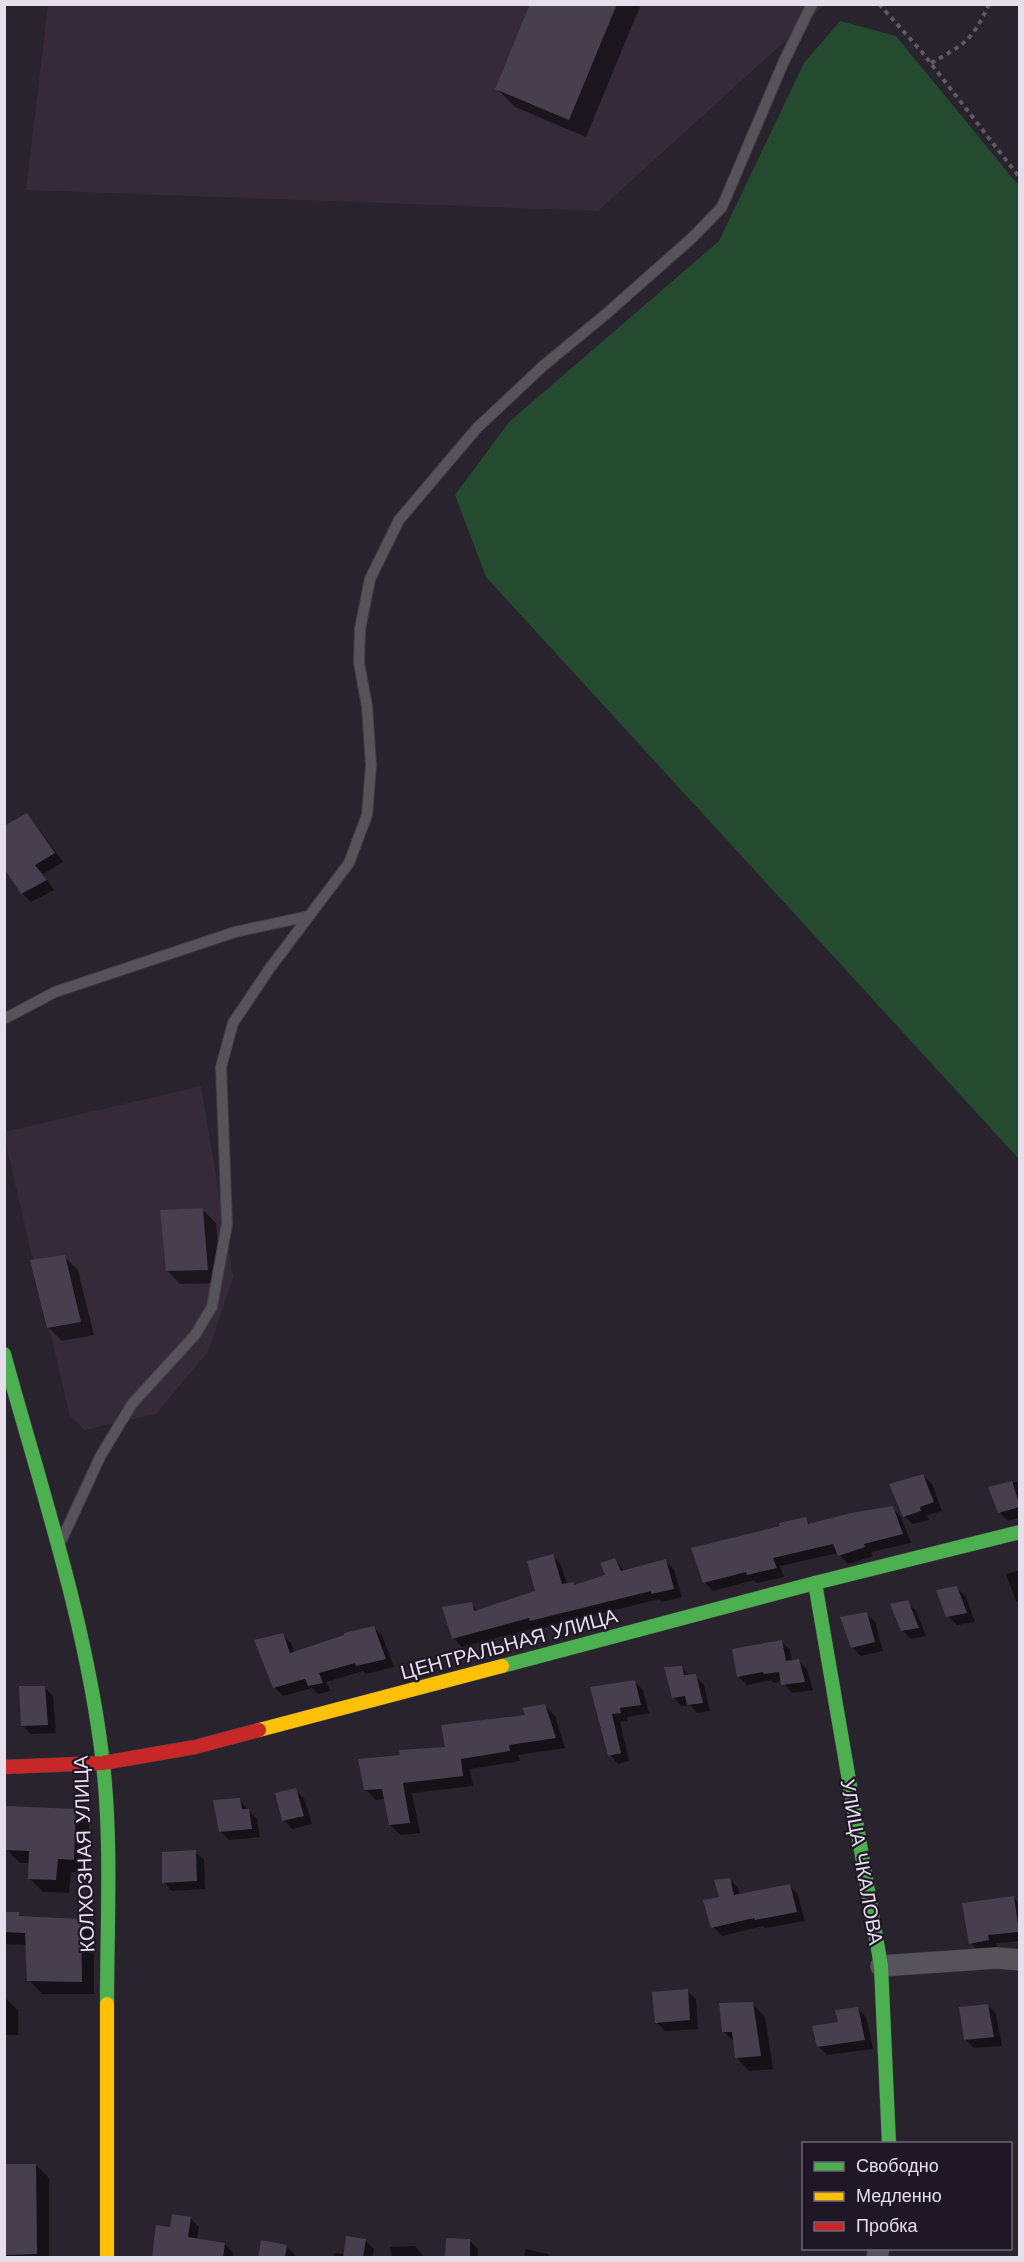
<svg xmlns="http://www.w3.org/2000/svg" width="1024" height="2262" viewBox="0 0 1024 2262" font-family="'Work Sans',sans-serif">
	<style>
		.industrial { fill: #342a38 }
		.green { fill: #244b2f }
		.shadow { fill: #0007 }
		.building { fill: #473f4d }
		.lines { fill: none; stroke-linecap: round; stroke-linejoin: round }
		.lane-casing { stroke: #433f47; stroke-width: 12 }
		.street-casing { stroke: #433f47; stroke-width: 22 }
		.fast-casing { stroke: #433f47; stroke-width: 15 }
		.slow-casing { stroke: #433f47; stroke-width: 15 }
		.jam-casing { stroke: #433f47; stroke-width: 15 }
		.path { stroke: #5e5a61; stroke-width: 4; stroke-dasharray: 4.5 4.5; stroke-linecap: butt }
		.lane { stroke: #57535a; stroke-width: 10 }
		.street { stroke: #57535a; stroke-width: 21 }
		.fast { stroke: #4caf50; stroke-width: 14 }
		.slow { stroke: #ffc107; stroke-width: 14 }
		.jam { stroke: #c62828; stroke-width: 14 }
		.labels { text-anchor: middle; stroke-width: 4.5; stroke-linejoin: round; paint-order: stroke }
		.street-label { font-size: 20px; fill: #e5dfeb; stroke: #1f1626 }
	</style>
	<rect width="100%" height="100%" fill="#28232c"/>
	<g class="industrial">
		<path d="M 48,5 L 825,5 L 598,211 L 26,190 Z"/>
		<path d="M 201,1086 L 233,1277 L 208,1352 L 156,1414 L 85,1430 L 70,1416 L 5,1141 L 4,1132 Z"/>
	</g>
	<path class="green" d="M 840,21 L 896,36 L 1019,186 L 1019,1159 L 486,577 L 455,495 L 509,422 L 719,241 L 804,63 Z"/>
	<g class="shadow">
		<path d="M 532,4 L 641,4 L 586,137 L 515,107 L 497,89 Z"/>
		<path d="M 26,815 L 35,824 L 63,862 L 43,874 L 54,890 L 31,902 L 22,893 Z"/>
		<path d="M 203,1210 L 216,1223 L 221,1283 L 180,1284 L 167,1270 Z"/>
		<path d="M 64,1256 L 78,1270 L 94,1335 L 62,1341 L 48,1327 Z"/>
		<path d="M 923,1476 L 932,1484 L 942,1511 L 927,1515 L 929,1520 L 913,1524 L 904,1516 Z"/>
		<path d="M 1020,1481 L 1020,1517 L 1008,1521 L 999,1512 L 990,1488 Z"/>
		<path d="M 892,1508 L 901,1517 L 911,1543 L 871,1552 L 873,1556 L 848,1564 L 838,1553 L 780,1566 L 784,1577 L 757,1583 L 754,1580 L 713,1591 L 704,1582 L 805,1519 L 811,1525 Z"/>
		<path d="M 553,1556 L 561,1565 L 567,1584 L 573,1583 L 576,1586 L 607,1576 L 615,1559 L 625,1572 L 666,1561 L 674,1570 L 682,1597 L 662,1602 L 659,1599 L 540,1629 L 538,1627 L 462,1647 L 454,1638 L 471,1604 L 479,1612 L 537,1592 Z"/>
		<path d="M 1020,1570 L 1020,1604 L 1016,1601 L 1006,1574 Z"/>
		<path d="M 957,1588 L 966,1597 L 975,1622 L 957,1625 L 948,1616 Z"/>
		<path d="M 907,1602 L 916,1611 L 926,1636 L 911,1639 L 902,1630 Z"/>
		<path d="M 866,1613 L 875,1622 L 883,1651 L 861,1656 L 852,1647 Z"/>
		<path d="M 373,1627 L 382,1636 L 394,1667 L 366,1674 L 363,1671 L 326,1682 L 331,1691 L 318,1694 L 312,1688 L 283,1696 L 274,1687 L 282,1635 L 291,1643 L 295,1653 Z"/>
		<path d="M 782,1642 L 790,1650 L 792,1662 L 799,1661 L 807,1670 L 813,1690 L 792,1693 L 782,1681 L 774,1683 L 771,1680 L 747,1685 L 739,1677 Z"/>
		<path d="M 682,1668 L 690,1676 L 695,1676 L 704,1685 L 710,1711 L 697,1713 L 690,1705 L 682,1706 L 673,1697 Z"/>
		<path d="M 634,1681 L 643,1690 L 649,1713 L 627,1717 L 628,1721 L 620,1722 L 629,1761 L 618,1764 L 610,1755 L 592,1688 Z"/>
		<path d="M 44,1687 L 53,1696 L 56,1733 L 31,1734 L 22,1725 Z"/>
		<path d="M 545,1706 L 555,1716 L 565,1748 L 518,1755 L 520,1761 L 470,1769 L 473,1786 L 412,1793 L 420,1833 L 401,1835 L 390,1825 L 385,1799 L 376,1800 L 365,1789 L 402,1757 L 446,1748 L 527,1717 Z"/>
		<path d="M 295,1790 L 304,1798 L 312,1824 L 292,1829 L 284,1820 Z"/>
		<path d="M 239,1800 L 257,1819 L 260,1837 L 229,1840 L 220,1831 Z"/>
		<path d="M 75,1810 L 89,1824 L 87,1872 L 71,1872 L 69,1893 L 43,1892 L 30,1879 L 30,1863 L 20,1863 L 7,1850 Z"/>
		<path d="M 195,1852 L 204,1860 L 205,1889 L 172,1891 L 164,1882 Z"/>
		<path d="M 729,1879 L 738,1888 L 740,1896 L 790,1886 L 798,1895 L 805,1921 L 765,1928 L 763,1926 L 722,1936 L 713,1927 Z"/>
		<path d="M 1014,1898 L 1020,1904 L 1020,1941 L 996,1943 L 997,1949 L 979,1952 L 971,1943 Z"/>
		<path d="M 4,1914 L 18,1914 L 22,1918 L 80,1920 L 94,1934 L 94,1994 L 42,1994 L 29,1980 L 27,1945 L 4,1944 Z"/>
		<path d="M 687,1991 L 696,1999 L 698,2029 L 665,2031 L 657,2023 Z"/>
		<path d="M 4,1997 L 18,2010 L 18,2035 L 4,2035 Z"/>
		<path d="M 752,2003 L 765,2017 L 773,2069 L 749,2071 L 736,2057 L 734,2042 L 724,2032 Z"/>
		<path d="M 988,2005 L 996,2014 L 1002,2046 L 974,2048 L 965,2039 Z"/>
		<path d="M 857,2008 L 866,2017 L 873,2049 L 827,2055 L 818,2046 Z"/>
		<path d="M 4,2165 L 36,2165 L 49,2178 L 49,2258 L 4,2258 Z"/>
		<path d="M 190,2218 L 199,2227 L 197,2240 L 225,2244 L 233,2253 L 233,2258 L 155,2258 L 171,2229 Z"/>
		<path d="M 365,2240 L 374,2249 L 372,2258 L 333,2258 L 334,2253 L 345,2254 Z"/>
		<path d="M 469,2240 L 478,2249 L 478,2258 L 447,2258 Z"/>
		<path d="M 286,2246 L 295,2255 L 295,2258 L 260,2258 Z"/>
		<path d="M 415,2246 L 425,2258 L 392,2258 L 390,2247 Z"/>
		<path d="M 526,2249 L 548,2254 L 551,2258 L 524,2258 Z"/>
	</g>
	<g class="building">
		<path d="M 530,4 L 617,4 L 569,120 L 495,89 Z"/>
		<path d="M 27,813 L 55,853 L 35,865 L 47,880 L 21,894 L 4,868 L 4,826 Z"/>
		<path d="M 203,1208 L 208,1270 L 166,1271 L 160,1210 Z"/>
		<path d="M 65,1255 L 81,1322 L 47,1328 L 30,1260 Z"/>
		<path d="M 923,1474 L 934,1502 L 920,1507 L 921,1511 L 903,1517 L 889,1484 Z"/>
		<path d="M 1012,1481 L 1020,1507 L 998,1513 L 988,1487 Z"/>
		<path d="M 893,1506 L 903,1534 L 864,1544 L 865,1547 L 838,1556 L 833,1544 L 773,1558 L 777,1568 L 747,1575 L 746,1572 L 703,1583 L 691,1548 L 780,1526 L 779,1523 L 806,1517 L 808,1524 L 851,1513 Z"/>
		<path d="M 553,1554 L 562,1584 L 574,1582 L 574,1585 L 605,1575 L 600,1563 L 615,1558 L 621,1571 L 666,1559 L 674,1589 L 651,1594 L 651,1591 L 530,1621 L 529,1618 L 452,1639 L 442,1607 L 472,1602 L 474,1611 L 535,1591 L 527,1561 Z"/>
		<path d="M 957,1586 L 967,1613 L 946,1617 L 936,1590 Z"/>
		<path d="M 908,1600 L 919,1628 L 901,1631 L 890,1604 Z"/>
		<path d="M 867,1612 L 875,1642 L 851,1648 L 840,1617 Z"/>
		<path d="M 374,1626 L 386,1659 L 356,1666 L 355,1663 L 319,1673 L 323,1683 L 308,1686 L 305,1679 L 273,1688 L 254,1640 L 283,1633 L 290,1653 L 344,1635 L 344,1633 Z"/>
		<path d="M 782,1640 L 786,1661 L 799,1659 L 805,1682 L 781,1685 L 779,1672 L 764,1674 L 763,1672 L 737,1677 L 732,1649 Z"/>
		<path d="M 682,1666 L 684,1675 L 696,1674 L 703,1703 L 687,1705 L 685,1696 L 672,1698 L 664,1667 Z"/>
		<path d="M 635,1680 L 641,1705 L 620,1708 L 621,1713 L 612,1714 L 621,1753 L 608,1756 L 590,1687 Z"/>
		<path d="M 19,1686 L 45,1686 L 48,1725 L 21,1726 Z"/>
		<path d="M 545,1704 L 556,1738 L 509,1745 L 510,1751 L 461,1759 L 463,1776 L 403,1783 L 410,1823 L 389,1825 L 382,1789 L 364,1790 L 358,1759 L 400,1755 L 399,1750 L 445,1747 L 441,1725 L 525,1715 L 522,1708 Z"/>
		<path d="M 296,1788 L 304,1816 L 282,1821 L 275,1793 Z"/>
		<path d="M 240,1798 L 242,1809 L 249,1809 L 252,1829 L 219,1832 L 213,1800 Z"/>
		<path d="M 5,1806 L 76,1809 L 74,1860 L 58,1859 L 56,1880 L 28,1879 L 29,1851 L 5,1850 Z"/>
		<path d="M 196,1850 L 197,1881 L 162,1883 L 162,1852 Z"/>
		<path d="M 730,1878 L 734,1895 L 790,1884 L 797,1912 L 755,1920 L 754,1918 L 711,1928 L 703,1900 L 719,1897 L 714,1880 Z"/>
		<path d="M 1014,1896 L 1019,1932 L 988,1935 L 989,1940 L 969,1944 L 962,1903 Z"/>
		<path d="M 4,1912 L 19,1912 L 19,1916 L 81,1919 L 82,1982 L 27,1981 L 25,1933 L 4,1932 Z"/>
		<path d="M 688,1989 L 690,2020 L 655,2023 L 652,1992 Z"/>
		<path d="M 753,2002 L 761,2056 L 735,2058 L 732,2032 L 722,2032 L 719,2003 Z"/>
		<path d="M 988,2004 L 994,2037 L 964,2040 L 959,2007 Z"/>
		<path d="M 858,2007 L 865,2040 L 817,2047 L 812,2026 L 838,2022 L 835,2010 Z"/>
		<path d="M 4,2164 L 36,2164 L 37,2254 L 4,2255 Z"/>
		<path d="M 172,2214 L 191,2217 L 188,2237 L 225,2243 L 223,2258 L 152,2258 L 156,2225 L 170,2227 Z"/>
		<path d="M 346,2236 L 366,2239 L 363,2258 L 343,2258 Z"/>
		<path d="M 446,2238 L 470,2239 L 470,2258 L 445,2258 Z"/>
		<path d="M 261,2240 L 287,2245 L 285,2258 L 258,2258 Z"/>
	</g>
	<g class="lines">
		<g class="lane-casing">
			<g id="lane">
				<path d="M 4,1019 L 55,992 L 235,932 L 309,916"/>
				<path d="M 62,1539 L 101,1455 L 132,1404 L 195,1335 L 212,1307 L 227,1224 L 221,1067 L 233,1023 L 270,968 L 349,863 L 367,815 L 371,765 L 367,706 L 359,663 L 360,629 L 370,579 L 399,520 L 477,428 L 543,366 L 606,314 L 693,237 L 722,207 L 784,61 L 812,4"/>
			</g>
		</g>
		<g class="street-casing">
			<g id="street">
				<path d="M 881,1966 L 996,1958 L 1020,1960"/>
				<path d="M 877,2258 L 879,2248"/>
			</g>
		</g>
		<g class="fast-casing">
			<g id="fast">
				<path d="M 4,1354 C 41,1489 87,1624 103,1764 C 112,1843 107,1924 107,2004"/>
				<path d="M 815,1583 L 881,1966 L 889,2144"/>
				<path d="M 502,1666 L 815,1583 L 1020,1532"/>
			</g>
		</g>
		<g class="slow-casing">
			<g id="slow">
				<path d="M 259,1730 L 502,1666"/>
				<path d="M 107,2004 L 107,2258"/>
			</g>
		</g>
		<g class="jam-casing">
			<path id="jam" d="M 4,1767 L 103,1763 L 195,1747 L 259,1730"/>
		</g>
		<g class="path">
			<path d="M 879,4 L 922,52 L 1020,178"/>
			<path d="M 931,63 C 965,44 972,41 989,4"/>
		</g>
		<use href="#lane" class="lane"/>
		<use href="#street" class="street"/>
		<use href="#fast" class="fast"/>
		<use href="#slow" class="slow"/>
		<use href="#jam" class="jam"/>
	</g>
	<g class="labels">
		<g class="street-label">
			<text transform="translate(509 1644) rotate(-15)" y="7">ЦЕНТРАЛЬНАЯ УЛИЦА</text>
			<text transform="translate(84 1854) rotate(-92)" y="7">КОЛХОЗНАЯ УЛИЦА</text>
			<text transform="translate(862 1862) rotate(80)" y="7">УЛИЦА ЧКАЛОВА</text>
		</g>
	</g>
	<rect width="1024" height="2262" fill="none" stroke="#e5dfeb" stroke-width="12"/>
	<rect x="802" y="2142" width="210" height="108" fill="#1f1626" stroke="#6e6675" stroke-width="1.5"/>
	<rect x="814" y="2162" width="30" height="9" fill="#4caf50" stroke="#6e6675" stroke-width="1.5"/>
	<text x="856" y="2172" font-size="18" fill="#e5dfeb">Свободно</text>
	<rect x="814" y="2192" width="30" height="9" fill="#ffc107" stroke="#6e6675" stroke-width="1.5"/>
	<text x="856" y="2202" font-size="18" fill="#e5dfeb">Медленно</text>
	<rect x="814" y="2222" width="30" height="9" fill="#c62828" stroke="#6e6675" stroke-width="1.5"/>
	<text x="856" y="2232" font-size="18" fill="#e5dfeb">Пробка</text>
</svg>
